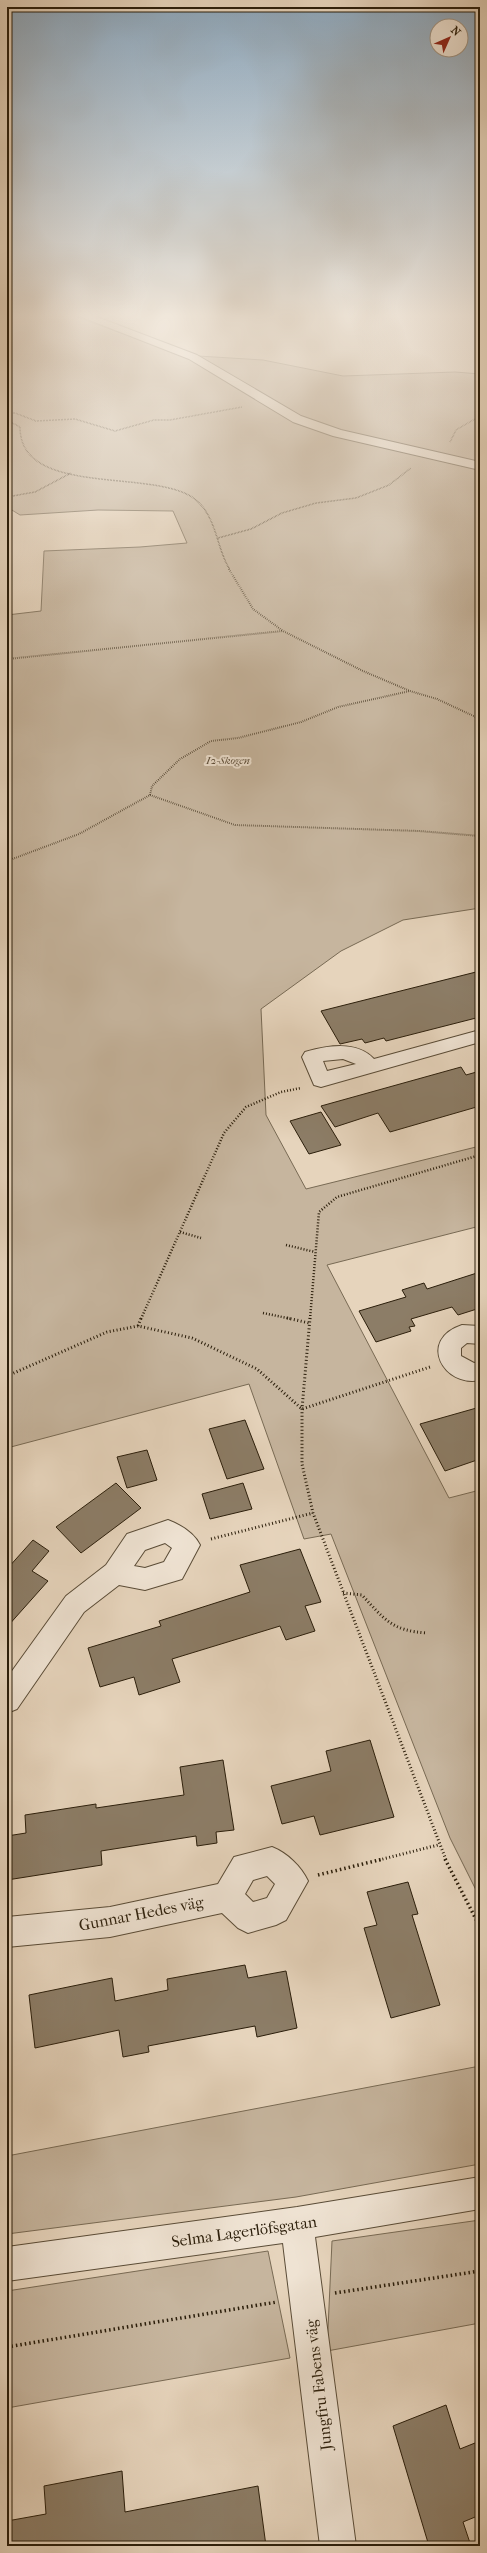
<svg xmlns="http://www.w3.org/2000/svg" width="487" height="2553" viewBox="0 0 487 2553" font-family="'IM FELL French Canon',serif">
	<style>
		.green { fill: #c6b59e; stroke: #786a54 }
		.building { fill: #8c7d67; stroke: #2b1e0b }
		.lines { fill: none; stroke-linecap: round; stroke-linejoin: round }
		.street-casing { stroke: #5a4c37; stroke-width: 2 }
		.path-far4 { stroke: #2b1e0b; stroke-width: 1.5; stroke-dasharray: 0.5 1; stroke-linecap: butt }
		.path-far3 { stroke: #2b1e0b; stroke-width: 2; stroke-dasharray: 0.5 1.5; stroke-linecap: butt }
		.path-far2 { stroke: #2b1e0b; stroke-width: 2.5; stroke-dasharray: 1 2; stroke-linecap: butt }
		.path-far1 { stroke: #2b1e0b; stroke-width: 3; stroke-dasharray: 1 2.5; stroke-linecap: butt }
		.path { stroke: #2b1e0b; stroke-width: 3.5; stroke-dasharray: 1.5 3; stroke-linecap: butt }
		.street { fill: #efe3d3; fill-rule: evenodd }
		.labels { text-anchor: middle; stroke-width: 4; stroke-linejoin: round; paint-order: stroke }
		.far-park-label { font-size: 11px; font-style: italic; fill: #5a4b37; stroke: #efe3d3 }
		.near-street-label { font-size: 16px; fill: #2b1e0b; stroke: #efe3d3 }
	</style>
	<rect width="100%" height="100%" fill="#e6d4bc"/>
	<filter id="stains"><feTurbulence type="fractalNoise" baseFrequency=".005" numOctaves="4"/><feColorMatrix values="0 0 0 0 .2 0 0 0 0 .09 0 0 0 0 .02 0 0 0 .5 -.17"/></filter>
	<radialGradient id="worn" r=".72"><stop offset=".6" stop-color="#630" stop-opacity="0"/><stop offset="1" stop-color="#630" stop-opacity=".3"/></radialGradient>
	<g class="green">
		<path d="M 7,314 L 69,314 L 189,358 L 295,423 L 333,436 L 480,470 L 480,908 L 403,920 L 341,951 L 261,1009 L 266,1115 L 306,1189 L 480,1146 L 480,1226 L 327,1265 L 449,1498 L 480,1490 L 480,1898 L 450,1838 L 331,1534 L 304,1539 L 249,1384 L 7,1448 L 7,615 L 41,611 L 44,551 L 140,547 L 187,543 L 173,511 L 98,510 L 20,515 L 7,507 Z"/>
		<path d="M 198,356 L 263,360 L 343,376 L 455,372 L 480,374 L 480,464 L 346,433 L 301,416 Z"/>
		<path d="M 480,2066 L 480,2164 L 296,2197 L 7,2234 L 7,2156 Z"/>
		<path d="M 480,2220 L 480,2323 L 327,2351 L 332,2241 Z"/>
		<path d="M 268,2251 L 290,2358 L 7,2408 L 7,2291 Z"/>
	</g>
	<g class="building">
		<path d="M 480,971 L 480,1017 L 386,1041 L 384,1038 L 365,1043 L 362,1039 L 340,1044 L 321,1011 Z"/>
		<path d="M 461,1067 L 466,1075 L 480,1071 L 480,1106 L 390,1132 L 378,1113 L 335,1127 L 321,1106 Z"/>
		<path d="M 321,1112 L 341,1145 L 309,1154 L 290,1121 Z"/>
		<path d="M 480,1272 L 480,1308 L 458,1315 L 452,1307 L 411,1319 L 415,1326 L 409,1327 L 411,1331 L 376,1342 L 359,1311 L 406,1297 L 402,1290 L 424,1283 L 427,1289 Z"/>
		<path d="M 480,1407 L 480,1459 L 445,1471 L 420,1424 Z"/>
		<path d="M 245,1420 L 264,1469 L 227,1479 L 209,1429 Z"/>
		<path d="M 147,1450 L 157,1480 L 127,1488 L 117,1457 Z"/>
		<path d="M 116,1483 L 141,1508 L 81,1553 L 56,1527 Z"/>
		<path d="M 243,1483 L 252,1509 L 210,1519 L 202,1494 Z"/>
		<path d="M 33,1540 L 49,1551 L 32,1571 L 48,1581 L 7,1627 L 7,1569 Z"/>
		<path d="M 300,1549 L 321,1602 L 305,1606 L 315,1631 L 286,1640 L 280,1626 L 172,1659 L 180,1682 L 139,1695 L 134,1677 L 100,1687 L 88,1648 L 161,1626 L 159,1621 L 250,1592 L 240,1565 Z"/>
		<path d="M 370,1740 L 394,1817 L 320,1835 L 314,1816 L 282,1824 L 271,1786 L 331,1771 L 326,1751 Z"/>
		<path d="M 223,1760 L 234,1830 L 216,1832 L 217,1843 L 197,1846 L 196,1836 L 101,1851 L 102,1865 L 7,1880 L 7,1836 L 26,1833 L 25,1815 L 96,1804 L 96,1808 L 184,1795 L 180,1767 Z"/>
		<path d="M 408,1882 L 418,1914 L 412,1915 L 440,2005 L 391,2018 L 364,1928 L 377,1925 L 367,1892 Z"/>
		<path d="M 245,1965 L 248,1978 L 286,1971 L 297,2028 L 257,2037 L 255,2026 L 148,2046 L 149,2052 L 123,2057 L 119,2030 L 35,2048 L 29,1995 L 112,1978 L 115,2001 L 168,1990 L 167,1979 Z"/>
		<path d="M 446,2405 L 460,2449 L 480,2441 L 480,2515 L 463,2522 L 471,2546 L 429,2546 L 393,2426 Z"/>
		<path d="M 122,2471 L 125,2512 L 258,2486 L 266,2546 L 7,2546 L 7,2521 L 46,2514 L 44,2486 Z"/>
	</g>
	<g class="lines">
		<g class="street-casing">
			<g id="street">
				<path d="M 74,314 L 89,314 L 197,355 L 301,416 L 341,430 L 480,462 L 480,470 L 333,436 L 293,422 L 189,359 Z"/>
				<path d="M 480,1030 L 480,1042 L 321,1087 L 314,1085 L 302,1057 L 305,1052 C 327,1046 356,1040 374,1059 ZM 343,1059 L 356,1064 L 327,1071 L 323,1061 Z"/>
				<path d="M 462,1325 L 480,1326 L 480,1344 L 467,1343 L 461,1348 L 461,1356 L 474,1363 L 480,1362 L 480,1380 C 444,1388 417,1340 462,1325 Z"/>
				<path d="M 168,1520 C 181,1525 194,1533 200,1545 L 182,1579 L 145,1590 L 119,1585 L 84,1612 L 17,1709 L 7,1713 L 7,1678 L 66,1596 L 106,1565 L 127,1534 ZM 165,1543 L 172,1548 L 164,1562 L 145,1568 L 134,1566 L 145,1550 Z"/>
				<path d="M 272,1847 C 287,1853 301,1866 308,1881 L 286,1920 L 276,1925 L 248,1933 L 238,1928 L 222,1913 L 110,1937 L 7,1947 L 7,1917 L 110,1907 L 218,1884 L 234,1857 ZM 267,1876 L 275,1884 L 267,1898 L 253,1902 L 245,1894 L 253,1880 Z"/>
				<path d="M 480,2177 L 480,2209 L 315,2237 L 356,2546 L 320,2546 L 283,2243 L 7,2281 L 7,2247 L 297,2207 Z"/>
			</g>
		</g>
		<g class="path-far4">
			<path d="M 7,413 L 15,413 L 36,421 L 75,419 L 115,431 L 154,420 L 170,420 L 242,407"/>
			<path d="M 7,420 L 20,427 C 20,499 157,467 196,500 C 217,518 216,547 230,570"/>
			<path d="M 450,442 L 456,430 L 480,416"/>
			<path d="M 7,497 L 35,492 L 71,473"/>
			<path d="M 218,538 L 251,529 L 282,513 L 316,503 L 356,498 L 389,485 L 411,468"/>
		</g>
		<g class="path-far3">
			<path d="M 229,569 L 253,609 L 283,631"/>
			<path d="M 7,659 L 283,631 L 363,671 L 410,691 L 437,699 L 480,719"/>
			<path d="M 150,795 L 152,786 L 180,759 L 211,741 L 238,738 L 301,722 L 338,707 L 410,691"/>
			<path d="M 7,861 L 79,834 L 150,795 L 235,825 L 419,831 L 480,836"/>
		</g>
		<g class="path-far2">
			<path d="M 180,1232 L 201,1238"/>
			<path d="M 286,1245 L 315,1252"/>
			<path d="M 263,1313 L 292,1319"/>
			<path d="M 141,1319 L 224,1133 L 246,1107 L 281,1092 L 301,1088"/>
			<path d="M 310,1319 L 319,1212 L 337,1197 L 480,1155"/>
		</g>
		<g class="path-far1">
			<path d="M 287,1318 L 309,1323"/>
			<path d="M 310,1318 L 302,1409 L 302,1464 L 313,1513 L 446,1860"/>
			<path d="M 138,1326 L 141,1318"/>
			<path d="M 7,1376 L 107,1332 L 138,1326 L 192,1338 L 257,1369 L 302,1409 L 430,1367"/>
			<path d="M 211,1539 L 313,1513"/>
			<path d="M 343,1593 L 362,1595 C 384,1619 392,1631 427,1633"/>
			<path d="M 379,1860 L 438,1845"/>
		</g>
		<g class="path">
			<path d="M 445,1859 L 480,1927"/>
			<path d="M 318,1875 L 383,1859"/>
			<path d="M 335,2293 L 480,2271"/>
			<path d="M 7,2347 L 277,2302"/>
		</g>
		<use href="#street" class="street"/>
	</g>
	<linearGradient id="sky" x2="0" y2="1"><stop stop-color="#8da8be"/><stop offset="0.47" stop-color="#f4ece1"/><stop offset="1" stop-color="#f4ece1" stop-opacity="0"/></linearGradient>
	<rect width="487" height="671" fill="url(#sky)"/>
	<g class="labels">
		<g class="far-park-label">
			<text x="228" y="764">I2-Skogen</text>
		</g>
		<g class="near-street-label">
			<text transform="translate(141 1913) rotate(-11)" y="6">Gunnar Hedes väg</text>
			<text transform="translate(244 2231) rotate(-8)" y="6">Selma Lagerlöfsgatan</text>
			<text transform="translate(318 2385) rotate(-97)" y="6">Jungfru Fabens väg</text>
		</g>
	</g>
	<rect width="487" height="2553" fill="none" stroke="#e6d4bc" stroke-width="24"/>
	<rect x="8" y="8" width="471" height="2537" fill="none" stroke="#2b1e0b" stroke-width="2"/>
	<rect x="12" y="12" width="463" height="2529" fill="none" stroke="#2b1e0b"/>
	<g transform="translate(449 38) rotate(45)"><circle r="19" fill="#efe3d3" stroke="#a19483"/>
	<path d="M0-3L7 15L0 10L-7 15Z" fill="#8f2418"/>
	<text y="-6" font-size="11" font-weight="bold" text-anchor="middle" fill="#2b1e0b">N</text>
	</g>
	<rect width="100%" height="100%" filter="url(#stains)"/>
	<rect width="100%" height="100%" fill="url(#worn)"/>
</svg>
